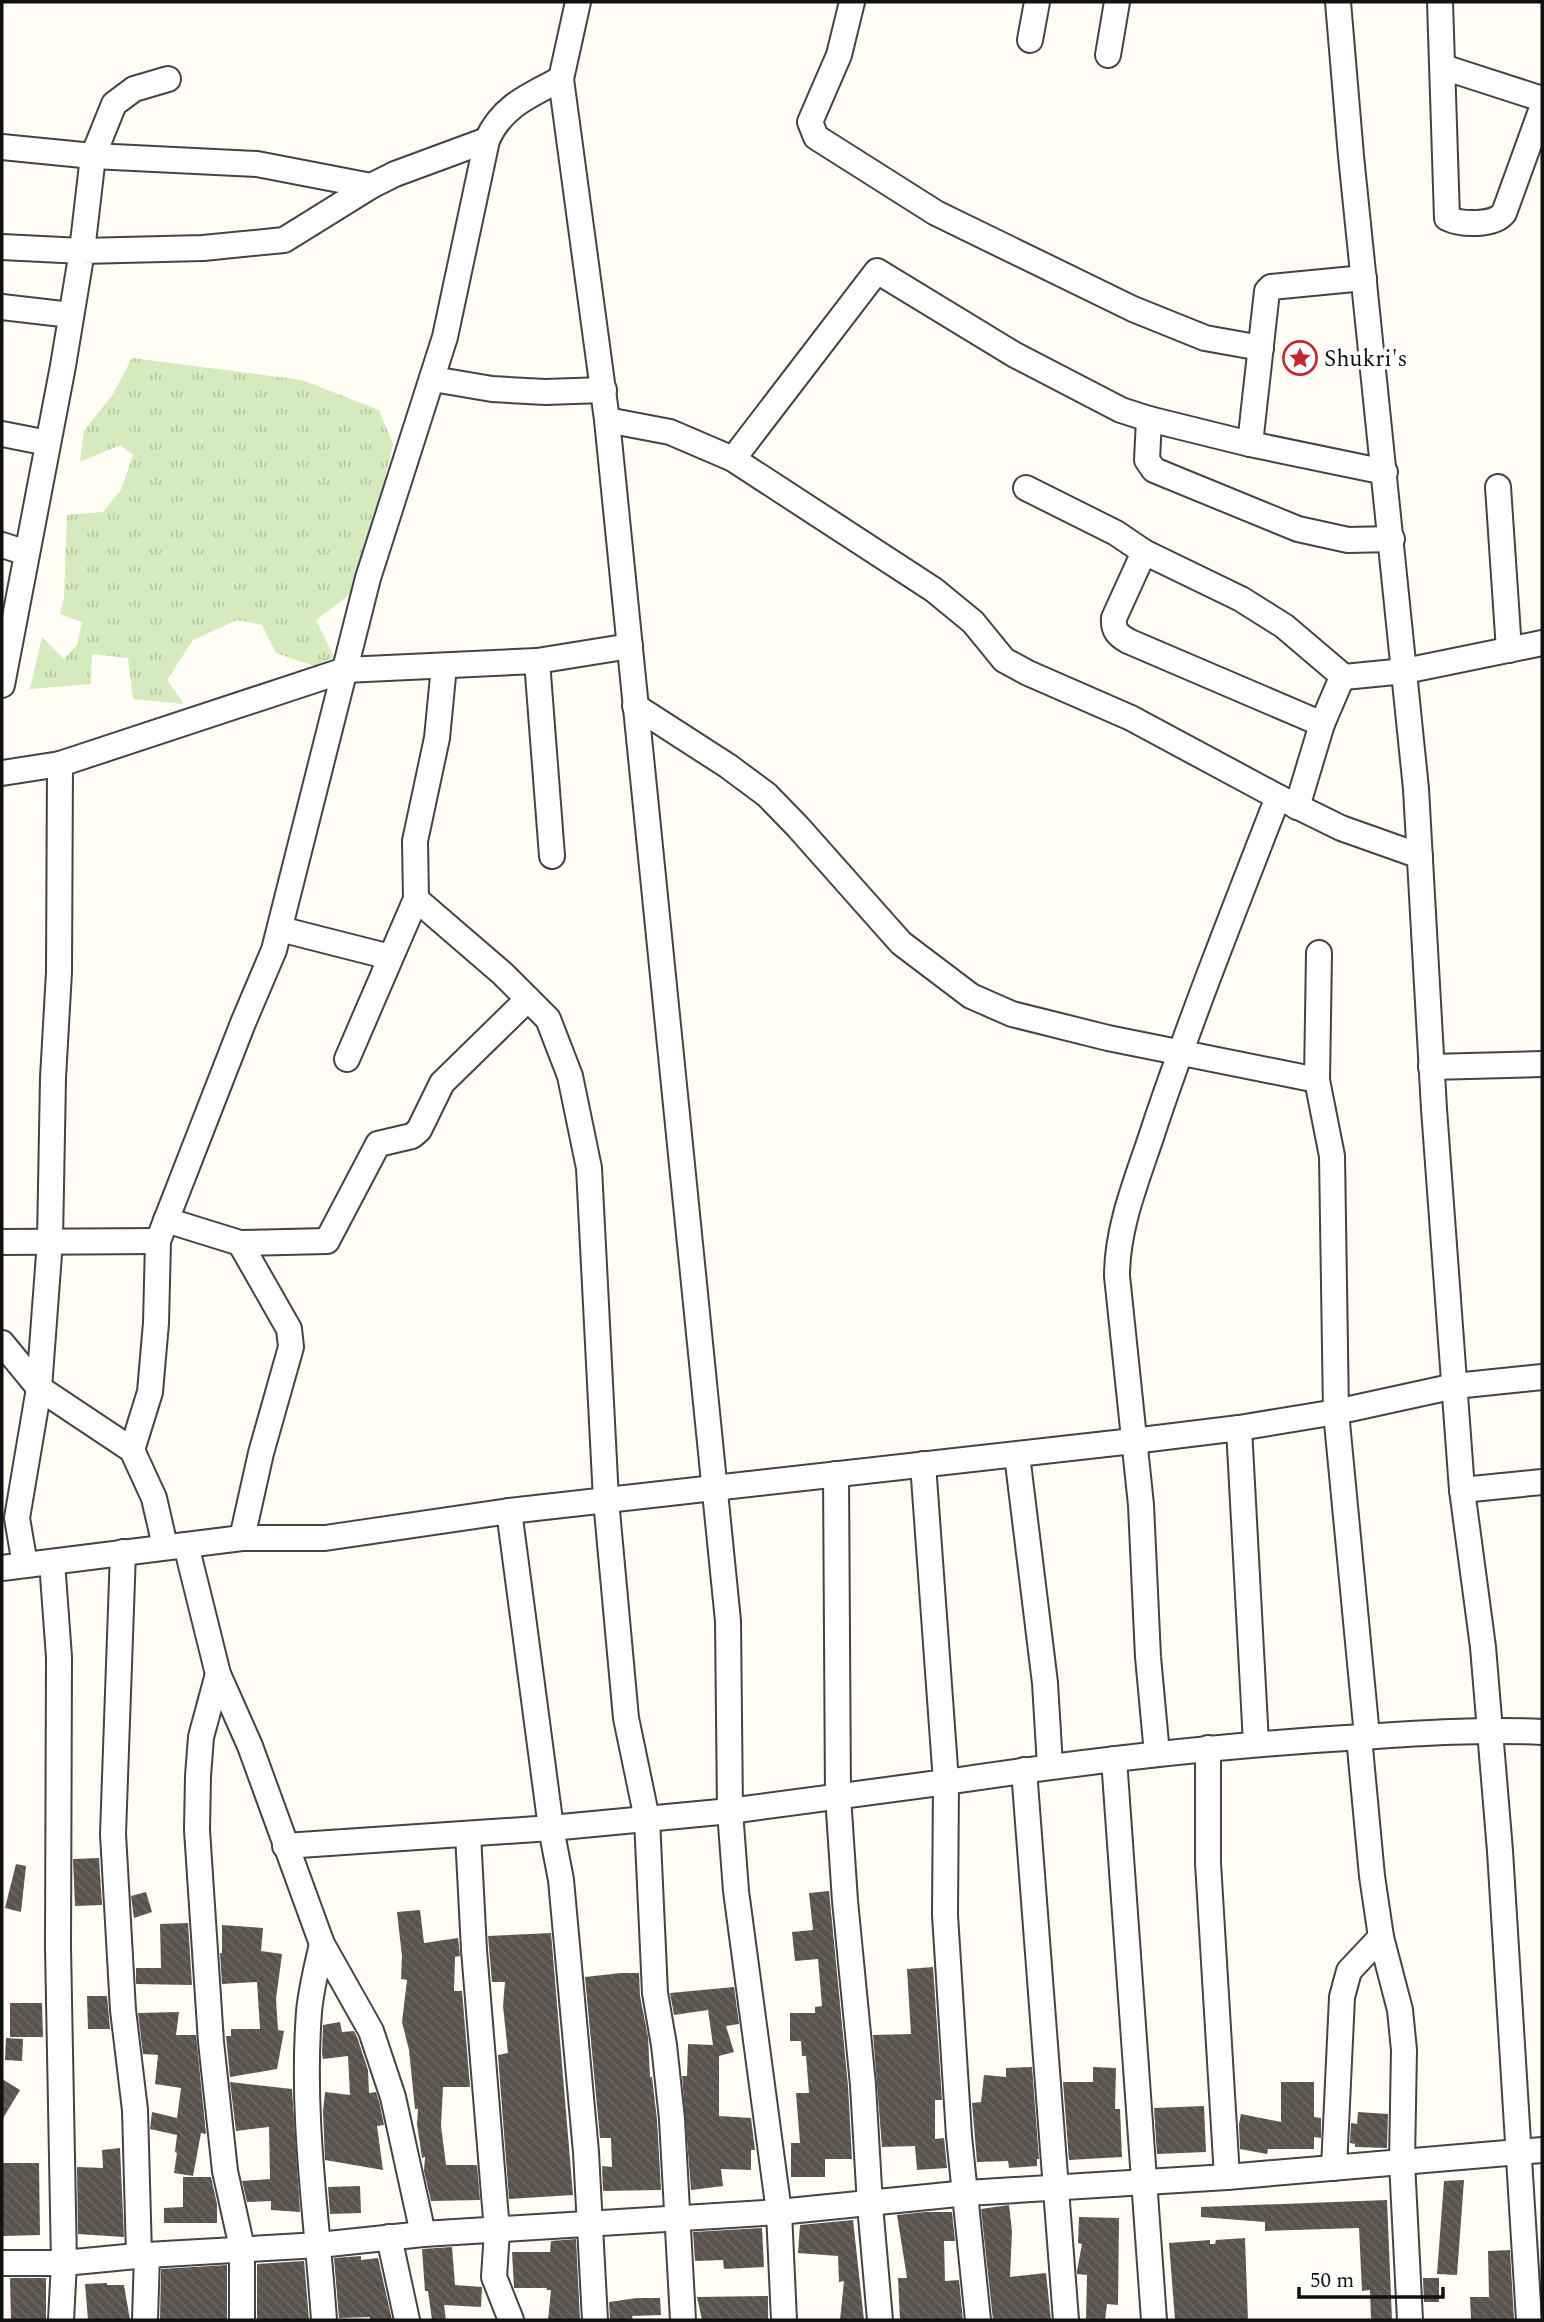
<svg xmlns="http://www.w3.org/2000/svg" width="1544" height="2322" viewBox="0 0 1544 2322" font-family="Spectral,serif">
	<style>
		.grass { fill: url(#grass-tufts) }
		.building { fill: url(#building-back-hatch) }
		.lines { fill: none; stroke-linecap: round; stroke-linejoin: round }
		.minor-casing { stroke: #444; stroke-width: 28 }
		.minor { stroke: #fff; stroke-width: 24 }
		.labels { text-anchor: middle; stroke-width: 7; stroke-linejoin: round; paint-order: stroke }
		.poi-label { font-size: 23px; fill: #111; stroke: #fff; text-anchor: start }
	</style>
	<defs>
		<pattern id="grass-tufts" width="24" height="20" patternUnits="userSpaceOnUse" patternTransform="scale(1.75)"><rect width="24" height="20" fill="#d5ebbd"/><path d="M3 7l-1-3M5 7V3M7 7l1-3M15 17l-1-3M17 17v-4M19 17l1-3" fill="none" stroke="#b6c8a1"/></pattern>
		<pattern id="building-back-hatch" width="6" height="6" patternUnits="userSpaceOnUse" patternTransform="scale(1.75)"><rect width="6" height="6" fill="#5a524d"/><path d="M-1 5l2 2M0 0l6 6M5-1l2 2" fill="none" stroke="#6d6662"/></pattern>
	</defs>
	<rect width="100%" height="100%" fill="#fffdf5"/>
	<path class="grass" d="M 132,358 L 302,380 L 379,410 L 393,444 L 359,587 L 316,620 L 334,657 L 315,666 L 276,653 L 262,625 L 237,620 L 193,640 L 167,680 L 184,704 L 133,699 L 128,658 L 92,654 L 91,684 L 30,689 L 42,637 L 64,659 L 77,645 L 82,622 L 60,614 L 64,597 L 67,515 L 103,512 L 121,490 L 133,455 L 120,445 L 80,462 L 84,431 L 113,394 Z"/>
	<g class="building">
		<path d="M 99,1858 L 102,1905 L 75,1906 L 73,1859 Z"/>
		<path d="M 16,1864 L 26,1866 L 21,1912 L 5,1908 Z"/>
		<path d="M 829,1891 L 848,2086 L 852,2159 L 825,2159 L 825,2177 L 791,2177 L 791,2143 L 800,2143 L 796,2093 L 809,2093 L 806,2056 L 802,2056 L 801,2041 L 790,2041 L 790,2013 L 815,2013 L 815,2007 L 822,2006 L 818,1959 L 795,1961 L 792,1932 L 813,1930 L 809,1893 Z"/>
		<path d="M 146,1892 L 152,1912 L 134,1918 L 131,1896 Z"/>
		<path d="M 420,1910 L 424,1943 L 458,1938 L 460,1956 L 455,1957 L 454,1991 L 462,1991 L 470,2087 L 443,2087 L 441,2126 L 446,2165 L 477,2165 L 480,2200 L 431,2201 L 424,2171 L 425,2157 L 422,2158 L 417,2124 L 418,2109 L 415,2109 L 409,2050 L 402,2022 L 407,1980 L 401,1979 L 402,1956 L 397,1912 Z"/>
		<path d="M 188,1923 L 192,1985 L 136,1984 L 136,1968 L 161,1968 L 160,1924 Z"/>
		<path d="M 222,1925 L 263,1928 L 261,1951 L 282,1954 L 276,1999 L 278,2030 L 284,2031 L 277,2069 L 230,2077 L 226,2036 L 231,2036 L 231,2029 L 260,2029 L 257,1982 L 222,1984 L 220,1953 L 222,1953 Z"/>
		<path d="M 551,1933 L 573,2195 L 509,2199 L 498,2055 L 508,2053 L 503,2006 L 505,1982 L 492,1982 L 488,1936 Z"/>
		<path d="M 933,1967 L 942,2100 L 935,2100 L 935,2139 L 944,2138 L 947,2168 L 917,2170 L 915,2146 L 882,2147 L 873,2035 L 911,2034 L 907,1969 Z"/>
		<path d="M 621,1973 L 639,1973 L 640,1996 L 648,2037 L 650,2077 L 652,2077 L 657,2120 L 661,2190 L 603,2191 L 602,2166 L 612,2167 L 611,2138 L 600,2138 L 585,1977 Z"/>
		<path d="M 734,1987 L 739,2024 L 726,2026 L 734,2052 L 719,2056 L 719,2116 L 751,2118 L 755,2150 L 751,2150 L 751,2170 L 721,2169 L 723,2186 L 691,2190 L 682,2076 L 687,2076 L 688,2044 L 713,2045 L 708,2010 L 674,2015 L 670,1993 Z"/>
		<path d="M 87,1996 L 107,1996 L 110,2029 L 88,2029 Z"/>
		<path d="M 10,2003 L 42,2003 L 43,2037 L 10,2037 Z"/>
		<path d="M 179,2012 L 176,2035 L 196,2035 L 206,2134 L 201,2133 L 193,2176 L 174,2173 L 177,2153 L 175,2152 L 177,2135 L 150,2129 L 152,2112 L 177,2118 L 181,2088 L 155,2084 L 158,2055 L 143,2054 L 138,2013 Z"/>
		<path d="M 340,2022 L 342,2032 L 354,2031 L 357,2037 L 368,2070 L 369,2093 L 376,2092 L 379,2101 L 384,2125 L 377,2126 L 383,2170 L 325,2160 L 323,2111 L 325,2092 L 350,2095 L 348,2056 L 323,2059 L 322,2055 L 323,2025 Z"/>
		<path d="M 6,2038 L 23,2039 L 22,2061 L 5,2060 Z"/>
		<path d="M 1032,2067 L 1039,2159 L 1037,2159 L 1037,2166 L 1009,2168 L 1008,2161 L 977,2162 L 972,2103 L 981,2102 L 984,2075 L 1006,2077 L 1006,2068 Z"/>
		<path d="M 1093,2067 L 1116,2068 L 1115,2109 L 1120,2109 L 1122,2157 L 1069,2160 L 1063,2082 L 1093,2082 Z"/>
		<path d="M 2,2079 L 20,2090 L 2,2120 Z"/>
		<path d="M 230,2082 L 292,2089 L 300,2212 L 271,2210 L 271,2201 L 247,2202 L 242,2181 L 270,2179 L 269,2127 L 236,2131 Z"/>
		<path d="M 1281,2082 L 1314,2082 L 1314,2117 L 1321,2118 L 1321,2138 L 1314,2137 L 1314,2149 L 1268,2149 L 1267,2154 L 1240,2149 L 1239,2124 L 1241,2114 L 1281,2122 Z"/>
		<path d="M 1204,2106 L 1206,2152 L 1157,2154 L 1154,2108 Z"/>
		<path d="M 1358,2112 L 1388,2114 L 1387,2148 L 1355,2147 L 1355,2144 L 1350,2143 L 1351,2123 L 1357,2124 Z"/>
		<path d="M 120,2148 L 124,2237 L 78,2234 L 77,2167 L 103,2168 L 102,2150 Z"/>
		<path d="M 2,2163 L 39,2163 L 40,2235 L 2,2236 Z"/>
		<path d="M 183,2177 L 211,2177 L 217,2204 L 217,2223 L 164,2223 L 164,2208 L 183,2207 Z"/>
		<path d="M 1464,2180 L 1457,2275 L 1437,2274 L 1444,2181 Z"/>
		<path d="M 360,2186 L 361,2213 L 330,2214 L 328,2187 Z"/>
		<path d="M 1387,2200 L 1392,2320 L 1371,2320 L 1370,2290 L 1362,2291 L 1359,2228 L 1265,2231 L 1265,2222 L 1201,2217 L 1201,2207 Z"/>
		<path d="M 1009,2205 L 1012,2231 L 1010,2277 L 1046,2273 L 1051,2320 L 993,2320 L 981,2209 Z"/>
		<path d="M 925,2212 L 952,2212 L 955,2241 L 944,2241 L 945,2281 L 959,2280 L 963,2320 L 900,2320 L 898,2278 L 907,2278 L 897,2215 Z"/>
		<path d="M 1079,2217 L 1119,2218 L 1118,2305 L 1107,2304 L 1105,2320 L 1086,2320 L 1087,2275 L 1077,2274 L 1077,2271 L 1082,2244 L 1078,2243 Z"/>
		<path d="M 853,2220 L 864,2320 L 840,2320 L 844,2281 L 839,2282 L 838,2256 L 798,2253 L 800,2225 Z"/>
		<path d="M 762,2228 L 764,2267 L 724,2269 L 723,2260 L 695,2261 L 693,2232 Z"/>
		<path d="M 1245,2238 L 1248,2320 L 1175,2320 L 1169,2243 L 1210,2240 L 1210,2244 L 1215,2244 L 1216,2240 Z"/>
		<path d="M 576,2239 L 580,2320 L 548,2320 L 551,2290 L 546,2290 L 547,2288 L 514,2288 L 512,2252 L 550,2252 L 551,2241 Z"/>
		<path d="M 452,2247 L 455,2285 L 482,2287 L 481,2307 L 444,2305 L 446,2320 L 432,2320 L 428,2291 L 425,2291 L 422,2249 Z"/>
		<path d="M 1510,2250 L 1514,2320 L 1471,2320 L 1470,2297 L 1489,2297 L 1488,2251 Z"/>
		<path d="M 361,2256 L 361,2260 L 378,2258 L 392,2320 L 370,2320 L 370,2317 L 339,2318 L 334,2258 Z"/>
		<path d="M 304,2261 L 309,2320 L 257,2320 L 257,2264 Z"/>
		<path d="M 227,2265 L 227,2320 L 160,2320 L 161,2269 Z"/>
		<path d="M 10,2278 L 46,2278 L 46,2320 L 11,2320 Z"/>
		<path d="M 1423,2278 L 1439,2278 L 1439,2302 L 1424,2302 Z"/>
		<path d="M 107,2283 L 107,2285 L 124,2285 L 130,2320 L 88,2320 L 85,2284 Z"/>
		<path d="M 768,2296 L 768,2320 L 702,2320 L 697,2297 Z"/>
		<path d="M 637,2298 L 660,2298 L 661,2315 L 632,2316 L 633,2320 L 610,2320 L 609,2302 Z"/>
	</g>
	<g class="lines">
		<g class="minor-casing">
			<g id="minor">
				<path d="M 578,2 L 561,79 L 607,420 L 728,1621 L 730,1811 L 736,1891 L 779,2212 L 784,2320"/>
				<path d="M 852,2 L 839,55 L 810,122 L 816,137 L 936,213 L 1133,309 L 1205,338 L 1261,348"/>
				<path d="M 1338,2 L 1351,156 L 1416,789 L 1434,1109 L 1462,1490 L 1483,1647 L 1500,1851 L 1529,2320"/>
				<path d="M 1440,2 L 1447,218 C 1461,225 1494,226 1504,213 L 1542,108"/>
				<path d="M 1030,40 L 1037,2"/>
				<path d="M 1108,55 L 1117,2"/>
				<path d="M 1443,67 L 1542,99"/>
				<path d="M 2,147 L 93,156 L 257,164 L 371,186"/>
				<path d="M 2,247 L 82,251 L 93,156 L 114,104 L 134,89 L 168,79"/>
				<path d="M 2,307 L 71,315"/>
				<path d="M 433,379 L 492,389 L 545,392 L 604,390"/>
				<path d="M 1149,419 L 1147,460 L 1154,470 L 1298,529 L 1348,540 L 1392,539"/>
				<path d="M 607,420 L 670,432 L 733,459 L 934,590 L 973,622 L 1004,660 L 1028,673 L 1131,718 L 1278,797 L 1341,828 L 1420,856"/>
				<path d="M 2,434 L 48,443"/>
				<path d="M 1250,444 L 1267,291 L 1271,287 L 1364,278"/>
				<path d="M 733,459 L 877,271 L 1015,355 L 1121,410 L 1149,419 L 1250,444 L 1385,472"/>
				<path d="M 1498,487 L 1509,650"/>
				<path d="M 1026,488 L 1116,533 L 1144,552 L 1241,599 L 1284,626 L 1344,677"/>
				<path d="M 2,545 L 27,553"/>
				<path d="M 1144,552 L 1114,618 C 1113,631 1118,635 1128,641 L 1322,724"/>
				<path d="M 537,661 L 552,856"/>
				<path d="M 2,685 L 63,366 L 82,251 L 203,248 L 284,240 L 371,186 L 395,174 L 487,140"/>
				<path d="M 635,706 L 728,766 L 767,795 L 798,827 L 901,943 L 971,996 L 1012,1014 L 1108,1038 L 1317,1080"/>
				<path d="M 2,773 L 60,764 L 345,670 L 537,661 L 630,646"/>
				<path d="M 1297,807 L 1322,724 L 1340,682 L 1344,677 L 1405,671 L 1542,643"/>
				<path d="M 416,899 L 503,974 L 548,1019 L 570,1076 L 589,1168 L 606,1500 L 626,1718 L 647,1819 L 655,1993 L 664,2045 L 672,2119 L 683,2320"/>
				<path d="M 280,929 L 390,957"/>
				<path d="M 1319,953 L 1317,1080 L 1332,1156 L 1336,1412 L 1367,1736"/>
				<path d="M 347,1059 L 416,899 L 415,841 L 437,738 L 444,666"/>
				<path d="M 1431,1067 L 1542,1064"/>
				<path d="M 166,1220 L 240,1243 L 289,1329 L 291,1347 L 261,1453 L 242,1538"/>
				<path d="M 2,1242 L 158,1241"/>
				<path d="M 240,1243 L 327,1241 L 378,1144 L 412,1136 L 419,1130 L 442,1083 L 528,999"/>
				<path d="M 2,1343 L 39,1388 L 132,1450 L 154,1498 L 165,1546"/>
				<path d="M 1239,1428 L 1256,1743"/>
				<path d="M 132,1450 L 150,1392 L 156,1323 L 158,1241 L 243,1023 L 274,950 L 368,578 L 445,337 L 487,140 C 502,106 530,95 561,79"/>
				<path d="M 1017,1455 L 1045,1683 L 1050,1766"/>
				<path d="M 836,1474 L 838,1796 L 845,1901 L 863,2085 L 870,2205 L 880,2320"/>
				<path d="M 1462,1490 L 1542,1482"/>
				<path d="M 509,1511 L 551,1828 L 561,1880 L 586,2152 L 595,2320"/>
				<path d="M 186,1545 L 218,1674 L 250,1746 L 322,1944 L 371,2031 L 393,2097 L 423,2234"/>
				<path d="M 123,1552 L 113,1834 L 123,2010 L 135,2110 L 139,2255"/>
				<path d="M 52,1562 L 59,1657 L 58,1947 L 64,2263 L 61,2320"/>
				<path d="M 25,1565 L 17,1518 L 39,1388 L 50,1241 L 53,1078 L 59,972 L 60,764"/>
				<path d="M 2,1568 L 242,1538 L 325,1538 L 509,1511 L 1133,1441 L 1239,1428 L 1336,1412 L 1455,1386 L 1542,1377"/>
				<path d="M 218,1674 L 201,1737 L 198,1776 L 197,1830 L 211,2042 L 225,2171 L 242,2248 L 242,2320"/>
				<path d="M 1359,1737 L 1372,1876 L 1381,1937 L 1400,2010 L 1404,2050 L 1402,2162 L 1410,2320"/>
				<path d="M 1208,1748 L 1208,1863 L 1227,2177"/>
				<path d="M 1157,1754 L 1148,1657 L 1141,1505 L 1117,1276 C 1117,1223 1140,1173 1156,1122 C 1193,1013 1236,905 1278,797"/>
				<path d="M 1114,1759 L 1154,2320"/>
				<path d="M 1024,1770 L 1066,2320"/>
				<path d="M 468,1834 L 474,1950 L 497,2231 L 494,2277 L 511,2320"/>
				<path d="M 285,1846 L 551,1828 L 730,1811 L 946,1782 L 923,1464"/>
				<path d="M 322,1944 C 317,1966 311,1989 309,2012 C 301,2117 317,2216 324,2320"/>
				<path d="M 1334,2168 L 1342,1997 L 1349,1971 L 1381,1937"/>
				<path d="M 389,2237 L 407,2320"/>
				<path d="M 2,2263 L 64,2263 L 147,2255 L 319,2245 L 423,2234 L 779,2212 L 967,2193 L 1227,2177 L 1542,2150"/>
				<path d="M 145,2320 L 147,2255"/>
				<path d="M 978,2320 L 959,2136 L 945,1915 L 946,1782 C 1084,1761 1222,1745 1362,1737 C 1422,1733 1482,1729 1542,1732"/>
			</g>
		</g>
		<use href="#minor" class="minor"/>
	</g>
	<defs>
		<g id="sight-ring" transform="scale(1.75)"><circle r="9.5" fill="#fff" stroke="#c4262e" stroke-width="1.5"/><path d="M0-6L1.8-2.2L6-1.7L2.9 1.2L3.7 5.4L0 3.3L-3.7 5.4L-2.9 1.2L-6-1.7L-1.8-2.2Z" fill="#c4262e"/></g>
	</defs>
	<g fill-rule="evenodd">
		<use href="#sight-ring" x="1300" y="358"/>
	</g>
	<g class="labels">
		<g class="poi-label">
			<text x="1324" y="366">Shukri's</text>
		</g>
	</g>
	<rect width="1544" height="2322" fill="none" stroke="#111111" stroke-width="7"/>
	<path d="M1299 2287v10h144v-10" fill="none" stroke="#111111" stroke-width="3.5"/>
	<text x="1310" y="2287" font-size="21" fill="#111111" stroke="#ffffff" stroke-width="5" paint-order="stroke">50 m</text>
</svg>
